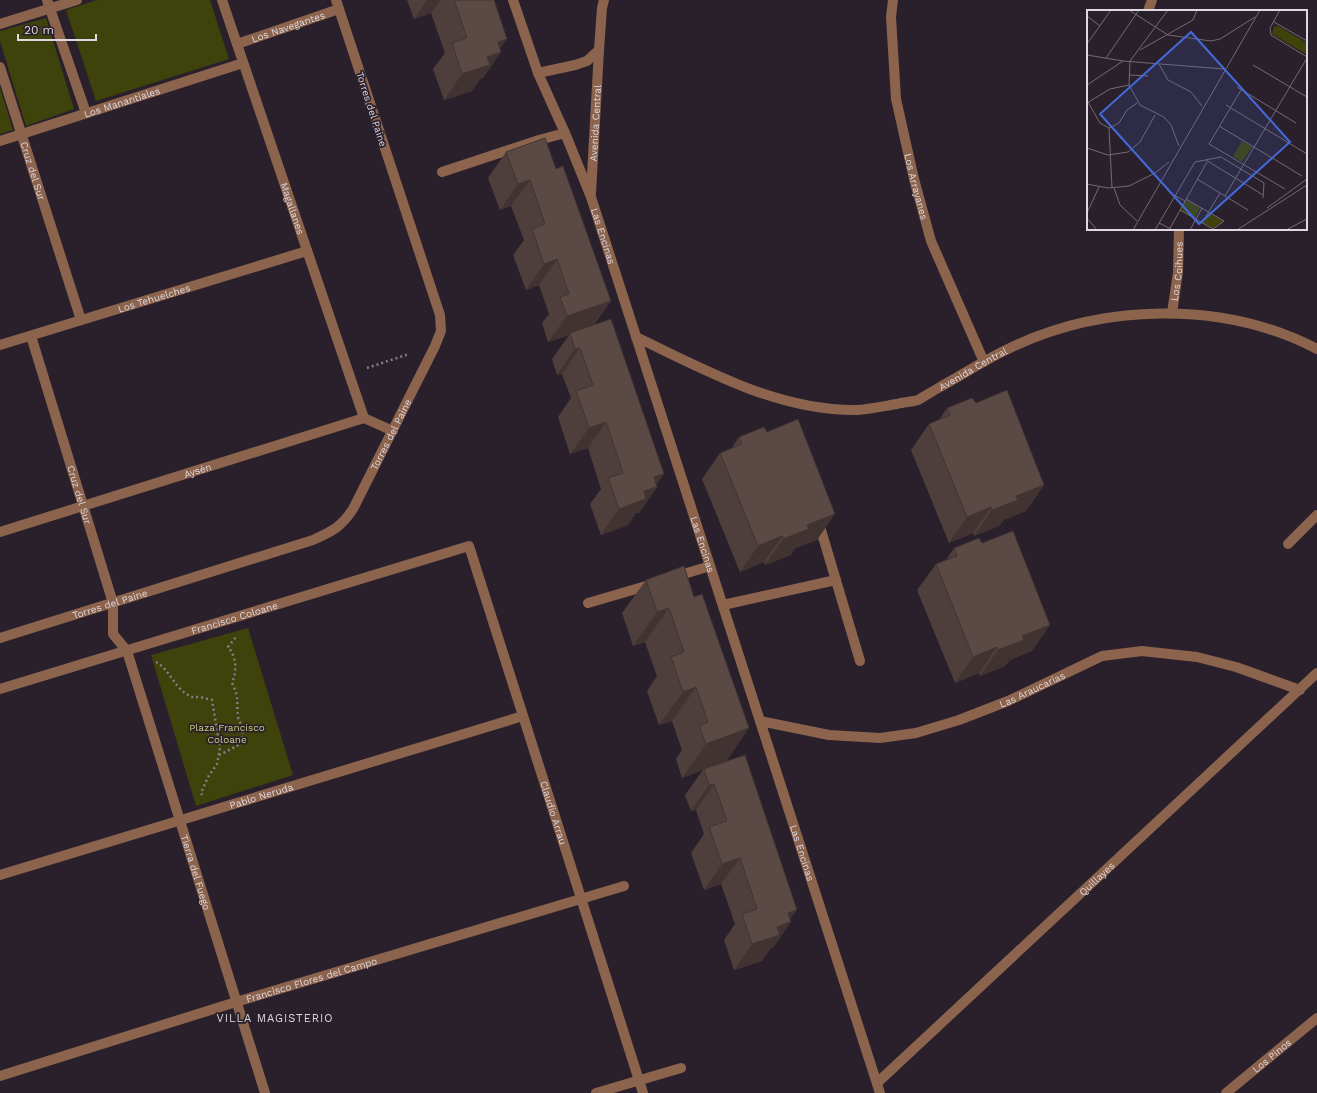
<svg xmlns="http://www.w3.org/2000/svg" width="1317" height="1093" viewBox="0 0 1317 1093" font-family="'Work Sans',sans-serif">
	<style>
		.green { fill: #3e420b }
		.lines { fill: none; stroke-linecap: round; stroke-linejoin: round }
		.path { stroke: #857d87; stroke-width: 2.5; stroke-dasharray: 2 3; stroke-linecap: butt }
		.minor { stroke: #8c644d; stroke-width: 10 }
		.wall { fill: #4e3f3c }
		.shaded-wall { fill: #403331 }
		.building { fill: #5b4946; stroke: #403331 }
		.labels { text-anchor: middle; stroke-width: 3.5; stroke-linejoin: round; paint-order: stroke }
		.street-label { font-size: 10px; fill: #ded8e0; stroke: #2a202c }
		.park-label { font-size: 10px; fill: #c7d07b; stroke: #2a202c }
		.neighbourhood-label { font-size: 11px; letter-spacing: 1px; fill: #ded8e0; stroke: #2a202c }
		.inset-road { fill: none; stroke: #726a74; stroke-width: 1 }
		.view { fill: #446ada; fill-opacity: 0.15; stroke: #446ada; stroke-width: 2 }
		.inset-edge { fill: none; stroke: #ded8e0; stroke-width: 2 }
	</style>
	<rect width="100%" height="100%" fill="#2a202c"/>
	<g class="green">
		<path d="M 97,0 L 210,0 L 229,59 L 96,101 L 66,10 Z"/>
		<path d="M 46,18 L 74,109 L 26,126 L 0,41 L 0,31 Z"/>
		<path d="M 0,88 L 13,130 L 0,134 Z"/>
		<path d="M 248,628 L 293,775 L 196,806 L 151,655 Z"/>
	</g>
	<g class="lines">
		<g class="path">
			<path d="M 367,368 L 409,354"/>
			<path d="M 156,662 C 170,670 174,687 188,695 C 192,698 195,697 200,697 C 204,698 208,699 212,700 L 220,748 L 217,764 L 208,777 L 201,793 L 202,795"/>
			<path d="M 219,755 L 237,746 L 243,739 C 242,735 243,733 242,729 C 242,725 239,721 238,717 C 236,702 240,699 232,683 C 237,671 237,658 228,647 L 236,637"/>
		</g>
		<g class="minor">
			<path d="M 47,0 L 86,113"/>
			<path id="s1" d="M 222,0 L 364,418"/>
			<path id="s2" d="M 513,0 L 538,73 L 565,133 L 591,197 L 880,1093"/>
			<path id="s3" d="M 893,0 L 891,17 L 896,99 L 914,179 L 931,241 L 984,362"/>
			<path d="M 1148,11 L 1152,0"/>
			<path d="M 0,24 L 77,0"/>
			<path id="s4" d="M 237,44 L 339,9"/>
			<path id="s5" d="M 0,67 L 81,320"/>
			<path d="M 538,73 L 575,65 L 587,61 L 599,50"/>
			<path id="s6" d="M 0,141 L 243,63"/>
			<path d="M 442,172 L 539,140 L 565,133"/>
			<path id="s7" d="M 591,193 L 599,50 L 602,8 L 604,0"/>
			<path id="s8" d="M 1172,313 L 1178,272 L 1179,229"/>
			<path id="s9" d="M 31,336 L 113,603 L 113,634 L 127,651 L 265,1093"/>
			<path id="s10" d="M 636,337 C 706,370 777,411 857,410 C 870,409 884,406 897,404 C 903,402 912,402 918,400 C 925,396 933,391 940,387 C 962,375 983,361 1006,350 C 1100,303 1223,300 1317,349"/>
			<path id="s11" d="M 0,345 L 307,251"/>
			<path d="M 818,520 L 860,661"/>
			<path id="s12" d="M 0,532 L 364,418 L 393,431"/>
			<path d="M 1288,544 L 1317,515"/>
			<path d="M 674,577 L 710,566"/>
			<path d="M 588,603 L 653,584"/>
			<path d="M 723,605 L 836,580"/>
			<path id="s13" d="M 0,638 L 313,540 C 333,531 341,527 353,509 L 435,346 L 441,331 L 440,315 L 336,0"/>
			<path id="s14" d="M 0,689 L 469,546 L 643,1093"/>
			<path id="s15" d="M 760,721 L 829,735 L 880,738 L 916,733 L 959,720 L 1008,701 L 1102,656 L 1142,651 L 1197,657 L 1236,667 L 1300,690"/>
			<path id="s16" d="M 0,875 L 523,716"/>
			<path id="s17" d="M 0,1076 L 236,1002 L 624,886"/>
			<path id="s18" d="M 877,1083 L 1317,673"/>
			<path d="M 596,1093 L 681,1068"/>
			<path id="s19" d="M 1226,1093 L 1317,1018"/>
		</g>
	</g>
	<g class="wall">
		<path d="M 407,0 L 494,0 L 500,49 L 501,52 L 483,78 L 480,79 L 472,91 L 444,100 L 433,69 L 445,53 L 431,13 L 414,19 Z"/>
		<path d="M 506,152 L 556,169 L 611,301 L 593,326 L 657,487 L 639,513 L 636,513 L 628,525 L 601,535 L 590,504 L 601,489 L 588,448 L 570,454 L 558,417 L 571,398 L 562,374 L 557,375 L 552,359 L 569,335 L 548,342 L 542,323 L 549,314 L 539,285 L 526,290 L 513,255 L 524,240 L 511,206 L 500,210 L 488,178 Z"/>
		<path d="M 976,403 L 1044,485 L 1026,511 L 1004,520 L 999,526 L 974,536 L 973,533 L 949,543 L 911,450 L 929,424 L 939,420 L 947,408 Z"/>
		<path d="M 739,437 L 817,540 L 795,548 L 791,555 L 765,565 L 764,562 L 740,572 L 702,479 L 720,453 L 731,449 Z"/>
		<path d="M 954,548 L 1032,651 L 1010,660 L 1005,666 L 980,676 L 979,673 L 955,683 L 917,590 L 936,564 L 946,560 Z"/>
		<path d="M 684,566 L 726,761 L 790,920 L 773,948 L 770,949 L 762,961 L 734,970 L 724,940 L 735,924 L 721,884 L 704,890 L 691,853 L 704,834 L 696,810 L 691,811 L 685,795 L 703,770 L 682,778 L 676,759 L 682,750 L 672,721 L 659,725 L 647,691 L 657,676 L 645,642 L 633,646 L 622,613 L 646,580 Z"/>
	</g>
	<g class="shaded-wall">
		<path d="M 427,0 L 441,0 L 431,13 L 414,19 Z"/>
		<path d="M 507,39 L 497,53 L 501,52 L 483,78 L 480,79 L 472,91 L 444,100 L 462,74 L 498,42 Z"/>
		<path d="M 530,180 L 511,206 L 500,210 L 518,184 Z"/>
		<path d="M 557,259 L 539,285 L 526,290 L 544,264 Z"/>
		<path d="M 611,301 L 592,326 L 570,333 L 569,335 L 548,342 L 567,316 Z"/>
		<path d="M 580,348 L 562,374 L 557,375 L 575,349 Z"/>
		<path d="M 606,422 L 588,448 L 570,454 L 589,428 Z"/>
		<path d="M 664,474 L 654,488 L 657,487 L 639,513 L 636,513 L 628,525 L 601,535 L 619,509 L 654,477 Z"/>
		<path d="M 1044,485 L 1026,511 L 1004,520 L 999,526 L 974,536 L 992,510 L 1016,496 Z"/>
		<path d="M 991,507 L 973,533 L 949,543 L 967,517 Z"/>
		<path d="M 835,514 L 817,540 L 795,548 L 791,555 L 765,565 L 783,539 L 807,525 Z"/>
		<path d="M 782,536 L 764,562 L 740,572 L 758,546 Z"/>
		<path d="M 669,608 L 645,642 L 633,646 L 657,612 Z"/>
		<path d="M 1050,625 L 1032,651 L 1010,660 L 1005,666 L 980,676 L 998,650 L 1022,636 Z"/>
		<path d="M 997,647 L 979,673 L 955,683 L 973,657 Z"/>
		<path d="M 696,687 L 672,721 L 659,725 L 683,692 Z"/>
		<path d="M 749,728 L 726,762 L 704,769 L 703,770 L 682,778 L 706,744 Z"/>
		<path d="M 714,784 L 696,810 L 691,811 L 709,785 Z"/>
		<path d="M 740,858 L 721,884 L 704,890 L 722,864 Z"/>
		<path d="M 797,910 L 787,924 L 791,922 L 773,948 L 770,949 L 762,961 L 734,970 L 752,944 L 788,913 Z"/>
	</g>
	<g class="building">
		<path d="M 454,0 L 494,0 L 507,39 L 498,42 L 501,52 L 487,57 L 490,65 L 462,74 L 452,43 L 467,38 Z"/>
		<path d="M 545,138 L 556,169 L 563,166 L 611,301 L 567,316 L 560,297 L 569,294 L 557,259 L 544,264 L 532,229 L 545,224 L 530,180 L 518,184 L 506,152 Z"/>
		<path d="M 611,319 L 664,474 L 654,477 L 657,487 L 644,491 L 646,499 L 619,509 L 608,478 L 623,473 L 606,422 L 589,428 L 576,391 L 593,385 L 580,348 L 575,349 L 570,333 Z"/>
		<path d="M 1007,390 L 1044,485 L 1016,496 L 1018,500 L 992,510 L 991,507 L 967,517 L 929,424 L 950,415 L 947,408 L 972,398 L 976,403 Z"/>
		<path d="M 798,419 L 835,514 L 807,525 L 809,529 L 783,539 L 782,536 L 758,546 L 720,453 L 742,444 L 739,437 L 764,427 L 767,432 Z"/>
		<path d="M 1013,531 L 1050,625 L 1022,636 L 1024,640 L 998,650 L 997,647 L 973,657 L 936,564 L 957,556 L 954,548 L 979,538 L 982,543 Z"/>
		<path d="M 684,566 L 694,597 L 702,594 L 749,728 L 706,744 L 699,726 L 708,722 L 696,687 L 683,692 L 671,657 L 684,652 L 669,608 L 657,612 L 646,580 Z"/>
		<path d="M 745,755 L 797,910 L 788,913 L 791,922 L 777,927 L 780,935 L 752,944 L 742,914 L 757,909 L 740,858 L 722,864 L 709,827 L 727,821 L 714,784 L 709,785 L 704,769 Z"/>
	</g>
	<g class="labels">
		<g class="street-label">
			<text dy="4" stroke="none"><textPath href="#s4" startOffset="54">Los Navegantes</textPath></text>
			<text dy="4" stroke="none"><textPath href="#s6" startOffset="128">Los Manantiales</textPath></text>
			<text transform="translate(372 109) rotate(72)" y="4">Torres del Paine</text>
			<text dy="4" stroke="none"><textPath href="#s7" startOffset="70">Avenida Central</textPath></text>
			<text dy="4" stroke="none"><textPath href="#s5" startOffset="109">Cruz del Sur</textPath></text>
			<text dy="4" stroke="none"><textPath href="#s3" startOffset="189">Los Arrayanes</textPath></text>
			<text dy="4" stroke="none"><textPath href="#s1" startOffset="220">Magallanes</textPath></text>
			<text dy="4" stroke="none"><textPath href="#s2" startOffset="253">Las Encinas</textPath></text>
			<text dy="4" stroke="none"><textPath href="#s8" startOffset="42">Los Coihues</textPath></text>
			<text dy="4" stroke="none"><textPath href="#s11" startOffset="161">Los Tehuelches</textPath></text>
			<text dy="4" stroke="none"><textPath href="#s10" startOffset="360">Avenida Central</textPath></text>
			<text dy="4" stroke="none"><textPath href="#s13" startOffset="463">Torres del Paine</textPath></text>
			<text dy="4" stroke="none"><textPath href="#s12" startOffset="207">Aysén</textPath></text>
			<text dy="4" stroke="none"><textPath href="#s9" startOffset="166">Cruz del Sur</textPath></text>
			<text dy="4" stroke="none"><textPath href="#s2" startOffset="577">Las Encinas</textPath></text>
			<text dy="4" stroke="none"><textPath href="#s13" startOffset="115">Torres del Paine</textPath></text>
			<text dy="4" stroke="none"><textPath href="#s14" startOffset="245">Francisco Coloane</textPath></text>
			<text dy="4" stroke="none"><textPath href="#s15" startOffset="282">Las Araucarias</textPath></text>
			<text dy="4" stroke="none"><textPath href="#s16" startOffset="273">Pablo Neruda</textPath></text>
			<text dy="4" stroke="none"><textPath href="#s14" startOffset="770">Claudio Arrau</textPath></text>
			<text dy="4" stroke="none"><textPath href="#s2" startOffset="901">Las Encinas</textPath></text>
			<text dy="4" stroke="none"><textPath href="#s9" startOffset="564">Tierra del Fuego</textPath></text>
			<text dy="4" stroke="none"><textPath href="#s18" startOffset="300">Quillayes</textPath></text>
			<text dy="4" stroke="none"><textPath href="#s17" startOffset="326">Francisco Flores del Campo</textPath></text>
			<text dy="4" stroke="none"><textPath href="#s19" startOffset="59">Los Pinos</textPath></text>
		</g>
		<g class="park-label">
			<text x="227" y="731">Plaza Francisco<tspan x="227" dy="12">Coloane</tspan></text>
		</g>
		<g class="neighbourhood-label">
			<text x="275" y="1022">VILLA MAGISTERIO</text>
		</g>
	</g>
	<g transform="translate(1087 10)">
		<rect width="220" height="220" fill="#2a202c"/>
		<path d="M 191,16 L 220,33 L 219,44 L 185,24 L 187,17 ZM 155,131 L 165,137 L 155,152 L 146,146 ZM 100,190 L 113,198 L 108,208 L 94,200 ZM 122,203 L 136,211 L 126,218 L 116,213 Z" fill="#3e420b"/>
		<path class="inset-road" d="M 42,0 L 81,25 L 124,31 L 133,29 L 168,7M 81,0 L 43,51 L 42,75 L 53,95 L 77,107 L 84,115 L 92,136M 193,0 L 183,18 L 184,25 L 220,47M 0,6 L 13,16M 187,12 L 220,31M 0,34 L 24,0M 53,40 L 106,10 L 110,0M 0,45 L 36,51 L 137,59M 19,48 L 52,0M 72,54 L 81,70 L 104,82 L 115,96M 166,55 L 220,87M 42,65 L 61,66M 0,75 L 36,51M 150,77 L 209,113M 154,80 L 122,134 L 198,179M 1,92 L 13,113 L 22,118 L 32,113 L 40,100 L 50,93M 0,93 L 23,79 L 42,75M 139,95 L 220,144M 132,116 L 215,166M 22,118 L 25,178M 0,138 L 21,145 L 41,142 L 53,132 L 68,105M 119,150 L 176,185M 110,169 L 161,200M 0,174 L 21,178 L 42,176 L 68,163 L 82,152M 27,178 L 33,195 L 50,211M 87,185 L 98,191M 138,186 L 220,48M 180,198 L 220,169M 93,200 L 126,219 L 137,211 L 99,189M 0,203 L 12,177M 0,208 L 10,220M 72,213 L 84,219M 115,213 L 133,183M 46,220 L 173,0M 68,220 L 108,152 L 134,147 L 177,173 L 176,188M 82,220 L 120,152M 103,220 L 115,198M 150,220 L 220,175M 199,220 L 220,209"/>
		<path class="view" d="M 104,22 L 203,132 L 112,214 L 13,104 Z"/>
		<rect width="220" height="220" class="inset-edge"/>
	</g>
	<path d="M18 34v6h78v-6" fill="none" stroke="#ded8e0" stroke-width="2"/>
	<text x="24" y="34" font-size="12" fill="#ded8e0" stroke="#2a202c" stroke-width="3" paint-order="stroke">20 m</text>
</svg>
